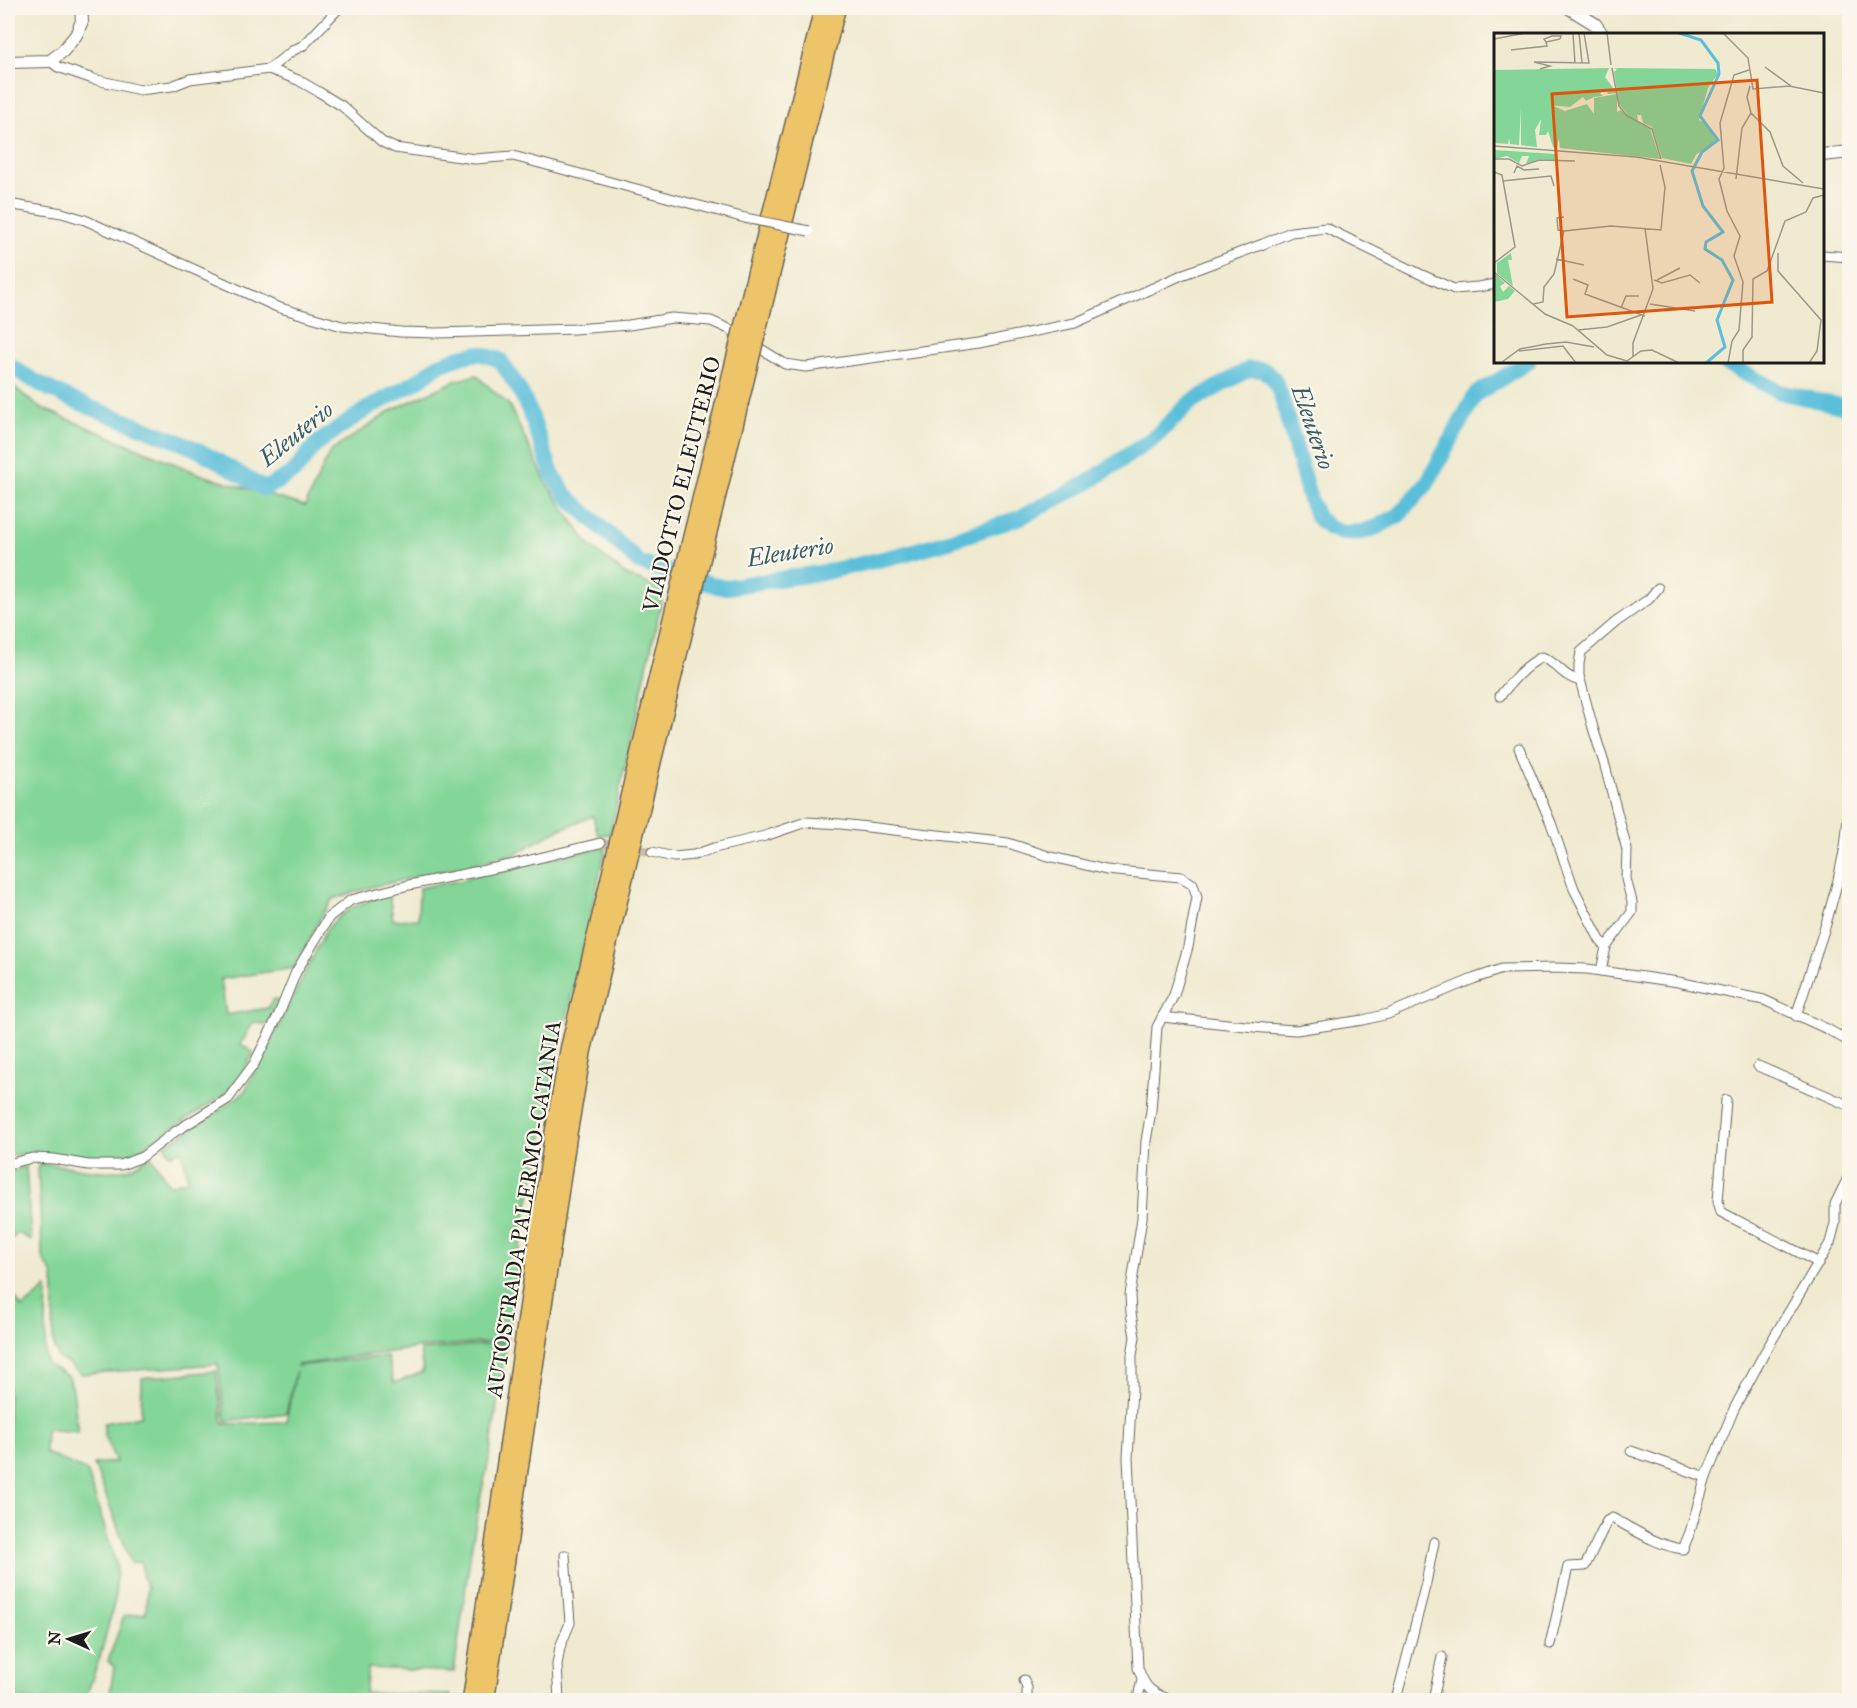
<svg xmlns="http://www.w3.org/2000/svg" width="1857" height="1708" viewBox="0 0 1857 1708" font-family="'IM FELL Great Primer',serif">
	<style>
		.green { fill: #83d698; stroke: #50795a; stroke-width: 1.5 }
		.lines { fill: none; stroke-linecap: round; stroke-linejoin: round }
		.river { stroke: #5cbfda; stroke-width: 16 }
		.minor-tunnel { stroke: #c6c1ac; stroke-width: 9; stroke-dasharray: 9 4.5; stroke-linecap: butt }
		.minor-casing { stroke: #66645b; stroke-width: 11 }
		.tertiary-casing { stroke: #66645b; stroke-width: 14 }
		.motorway-casing { stroke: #66645b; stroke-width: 19 }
		.minor { stroke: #fff; stroke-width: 9 }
		.tertiary { stroke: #fff; stroke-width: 12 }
		.motorway { stroke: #eec469; stroke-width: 16 }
		.minor-bridge-casing { stroke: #66645b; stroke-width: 11; stroke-linecap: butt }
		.motorway-bridge-casing { stroke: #66645b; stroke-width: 19; stroke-linecap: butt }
		.minor-bridge { stroke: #fff; stroke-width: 9 }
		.motorway-bridge { stroke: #eec469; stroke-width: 16 }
		.labels { text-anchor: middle; stroke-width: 4.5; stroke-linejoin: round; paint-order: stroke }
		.street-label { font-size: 22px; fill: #1c1c1c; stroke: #fbf7ec }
		.water-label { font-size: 24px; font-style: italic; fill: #365d68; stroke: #fbf7ec }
		.inset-river { fill: none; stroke: #5cbfda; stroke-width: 3 }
		.inset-road { fill: none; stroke: #9b9888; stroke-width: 1.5 }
		.view { fill: #de560d; fill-opacity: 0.15; stroke: #de560d; stroke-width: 3 }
		.inset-edge { fill: none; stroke: #1c1c1c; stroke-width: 3 }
	</style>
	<rect width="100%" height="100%" fill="#fbf7ec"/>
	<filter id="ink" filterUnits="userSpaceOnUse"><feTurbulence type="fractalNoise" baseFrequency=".0167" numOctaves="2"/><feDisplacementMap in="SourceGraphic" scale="12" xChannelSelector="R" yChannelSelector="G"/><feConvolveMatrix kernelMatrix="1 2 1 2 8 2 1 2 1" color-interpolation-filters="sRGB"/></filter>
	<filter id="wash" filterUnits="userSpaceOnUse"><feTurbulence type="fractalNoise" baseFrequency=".008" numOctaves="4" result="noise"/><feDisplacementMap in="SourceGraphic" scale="24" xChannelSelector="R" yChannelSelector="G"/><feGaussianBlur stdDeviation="1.35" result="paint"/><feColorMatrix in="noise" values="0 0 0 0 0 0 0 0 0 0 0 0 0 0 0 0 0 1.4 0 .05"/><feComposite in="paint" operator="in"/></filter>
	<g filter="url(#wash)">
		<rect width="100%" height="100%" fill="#f0ead0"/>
		<g class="green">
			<path d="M 476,375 L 509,405 L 547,484 L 589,545 L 626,575 L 664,590 L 610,834 L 598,835 L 593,816 L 558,830 L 515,854 L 372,887 L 333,899 L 324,912 L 294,968 L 221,979 L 226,1015 L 268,1008 L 273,999 L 279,1000 L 267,1025 L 253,1022 L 241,1044 L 254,1053 L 240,1076 L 220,1098 L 125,1158 L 98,1160 L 20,1154 L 8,1157 L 8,382 L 39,407 L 202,475 L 305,506 L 330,452 L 392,410 L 455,381 Z"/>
			<path d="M 599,848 L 606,848 L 554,1071 L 540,1153 L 523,1225 L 507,1341 L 424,1347 L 297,1365 L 297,1366 L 387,1356 L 394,1383 L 423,1372 L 420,1350 L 506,1343 L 489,1460 L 481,1494 L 471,1550 L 454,1672 L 368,1668 L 365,1693 L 451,1695 L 450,1700 L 107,1700 L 109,1699 L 114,1667 L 108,1661 L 124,1616 L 146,1613 L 147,1587 L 143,1578 L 141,1562 L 131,1563 L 94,1464 L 116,1462 L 104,1434 L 104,1423 L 141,1416 L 142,1378 L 216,1371 L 223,1424 L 286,1422 L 296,1371 L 286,1413 L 225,1421 L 218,1364 L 81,1374 L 68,1363 L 58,1358 L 53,1342 L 54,1291 L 53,1274 L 44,1261 L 42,1248 L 38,1171 L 39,1164 C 69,1163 101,1178 130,1168 C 137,1165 144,1159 151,1156 L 169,1185 L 188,1180 L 182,1150 L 170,1154 L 165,1145 L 215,1114 L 244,1092 L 275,1034 L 326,930 C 346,907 360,903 389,894 L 393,920 L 418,919 L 419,888 L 464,880 L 474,875 L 500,873 L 512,867 Z"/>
			<path d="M 26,1166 L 31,1240 L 18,1233 L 8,1242 L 8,1173 Z"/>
			<path d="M 8,1288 L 22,1308 L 47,1288 L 45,1353 L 47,1364 L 69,1377 L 73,1391 L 78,1432 L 46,1429 L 45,1453 L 87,1471 L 117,1567 L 115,1600 L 101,1653 L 85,1700 L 8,1700 Z"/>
		</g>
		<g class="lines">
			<g class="river">
				<path d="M 1723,362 L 1780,392 L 1850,408"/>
				<path d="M 8,364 C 62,403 128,419 189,446 C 215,457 240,475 265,489 L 295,471 L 316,444 L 367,409 L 419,380 L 437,366 L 460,357 L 479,353 L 500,360 L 519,389 L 529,410 L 552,474 L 566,495 L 639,562 L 646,565 L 721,587 L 727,587 L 826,572 L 900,555 L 952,540 L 1019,518 L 1087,483 L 1155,437 L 1191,402 L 1249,369 L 1264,370 L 1274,379 L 1281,395 L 1310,500 L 1317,517 L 1329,528 L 1343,533 L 1361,532 L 1377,527 L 1399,515 L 1426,485 L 1476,394 L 1528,362"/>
			</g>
		</g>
	</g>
	<g filter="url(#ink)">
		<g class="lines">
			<path class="minor-tunnel" d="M 600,843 L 652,852"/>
			<g class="minor-casing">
				<g id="minor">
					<path d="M 50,61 L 58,67 L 93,79 L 140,90 L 172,86 L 190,79 L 269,69 L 298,80 L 319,92 L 342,106 L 382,142 L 395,148 L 475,159 L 513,156 L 745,218"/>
					<path d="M 269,69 L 292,51 L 304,45 L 339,8"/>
					<path d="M 8,204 L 62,213 L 85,220 L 277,307 L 342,326 L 401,332 L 437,333 L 574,329 L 629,325 L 672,318 L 711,321 L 729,329 L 785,364 L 806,367 L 979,343 L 1075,323 L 1184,274 L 1263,244 L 1291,232 L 1326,228 L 1420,274 L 1454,289 L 1478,287 L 1496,284"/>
					<path d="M 1822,255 L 1850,257"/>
					<path d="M 1500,696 C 1512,681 1524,666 1542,657 C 1558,663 1561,676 1580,681"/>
					<path d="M 1519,748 L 1551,823 L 1574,889 L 1600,940 L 1606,947"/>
					<path d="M 652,852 L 674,857 L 694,855 L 714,848 L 765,836 L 806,822 L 841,824 L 1008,843 L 1048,856 L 1106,870 L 1181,877 L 1193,884 L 1197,897 L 1188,947 L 1174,995 L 1157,1027 L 1151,1111 L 1146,1141 L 1142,1218 L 1130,1295 L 1131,1313 L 1135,1337 L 1132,1355 L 1132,1389 L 1128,1458 L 1138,1668 C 1145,1688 1150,1692 1170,1700"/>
					<path d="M 1601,971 L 1606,947 L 1632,912 L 1632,902 L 1626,879 L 1627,850 L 1605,766 L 1593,728 L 1579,676 L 1579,664 L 1581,652 L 1616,622 L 1649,599 L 1658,588"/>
					<path d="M 1796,1016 L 1826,924 L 1838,880 L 1845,847 L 1850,801"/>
					<path d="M 1162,1017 L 1264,1028 L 1296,1030 L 1363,1020 L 1388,1014 L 1473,979 L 1502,969 L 1555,968 L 1587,969 L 1678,982 L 1764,1000 L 1827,1029 L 1850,1042"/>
					<path d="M 1758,1066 L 1850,1106"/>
					<path d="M 1726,1100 L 1718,1201 L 1721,1212 L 1819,1263"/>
					<path d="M 8,1164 L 32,1158 L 54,1159 L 88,1165 L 121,1165 L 142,1157 L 176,1131 L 228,1099 L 254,1064 L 279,1014 L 296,972 L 329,917 L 351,900 L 409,885 L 510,865 L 600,843"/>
					<path d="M 1631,1451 L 1706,1477"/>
					<path d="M 1550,1644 L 1568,1567 L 1585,1566 L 1607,1521 L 1612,1518 C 1635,1530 1658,1546 1683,1549 L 1690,1532 L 1706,1477 L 1734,1409 L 1765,1352 L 1830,1243 L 1835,1224 L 1835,1204 L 1850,1174"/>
					<path d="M 1024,1680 L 1027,1688 L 1027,1700"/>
					<path d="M 559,1700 L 557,1665 L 560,1647 L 570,1623 L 565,1555"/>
					<path d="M 1139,1700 L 1139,1693 L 1142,1680"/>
					<path d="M 1396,1700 L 1426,1583 L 1434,1542"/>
					<path d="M 1433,1700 L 1442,1657"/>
				</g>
			</g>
			<g class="tertiary-casing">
				<g id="tertiary">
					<path d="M 1569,8 L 1595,24 L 1602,34"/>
					<path d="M 8,62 L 50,61 L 63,51 L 76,35 L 82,21 L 81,8"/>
					<path d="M 1822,155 L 1850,152"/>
				</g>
			</g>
			<g class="motorway-casing">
				<g id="motorway">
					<path d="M 753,284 L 823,8"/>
					<path d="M 768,288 L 837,8"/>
					<path d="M 471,1700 L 553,1135 L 569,1048 L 653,695"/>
					<path d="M 486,1700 L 568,1137 L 583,1050 L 668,698"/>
				</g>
			</g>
			<use href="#minor" class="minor"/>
			<use href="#tertiary" class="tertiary"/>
			<use href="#motorway" class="motorway"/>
			<g class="minor-bridge-casing">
				<path id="minor-bridge" d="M 745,218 L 809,231"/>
			</g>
			<g class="motorway-bridge-casing">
				<g id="motorway-bridge">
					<path d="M 653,695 L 753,284"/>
					<path d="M 668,698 L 768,288"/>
				</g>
			</g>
			<use href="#minor-bridge" class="minor-bridge"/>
			<use href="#motorway-bridge" class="motorway-bridge"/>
		</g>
	</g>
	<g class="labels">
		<g class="street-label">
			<text transform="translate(681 484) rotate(-76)" y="8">VIADOTTO ELEUTERIO</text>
			<text transform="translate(523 1209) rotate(-81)" y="8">AUTOSTRADA PALERMO-CATANIA</text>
		</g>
		<g class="water-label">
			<text transform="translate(1313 427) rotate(71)" y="8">Eleuterio</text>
			<text transform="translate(296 434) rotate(-39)" y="8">Eleuterio</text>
			<text transform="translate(790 552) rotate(-9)" y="8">Eleuterio</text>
		</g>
	</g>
	<g transform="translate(1494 33)">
		<rect width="330" height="330" fill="#f0ead0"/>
		<path d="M 115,35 L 111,44 L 123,60 L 114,61 L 112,56 L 106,60 L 109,63 L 100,64 L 92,68 L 89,64 L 76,74 L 57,72 L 71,78 L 93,71 L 100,81 L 100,65 L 123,61 L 123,79 L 126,77 L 156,95 L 166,126 L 66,115 L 65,105 L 63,115 L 59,114 L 54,98 L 52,102 L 45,102 L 47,86 L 41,97 L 43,114 L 27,112 L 27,75 L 25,112 L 16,111 L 15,105 L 14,111 L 0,110 L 0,37 ZM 119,35 L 221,36 L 224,41 L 214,55 L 205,87 L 211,90 L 222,107 L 202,122 L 197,131 L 168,125 L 158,94 L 149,90 L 147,82 L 143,82 L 144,87 L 136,85 L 125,71 L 120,39 L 123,36 ZM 0,117 L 61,121 L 61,128 L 46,126 L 32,131 L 35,123 L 28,123 L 25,130 L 13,123 L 1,126 ZM 17,220 L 18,227 L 14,227 L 19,253 L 3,240 L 3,230 ZM 0,240 L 11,250 L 6,253 L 9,259 L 15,253 L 21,258 L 14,266 L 0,269 Z" fill="#83d698"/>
		<path class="inset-river" d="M 185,0 L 207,7 L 224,30 L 225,41 L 206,83 L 224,107 L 208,119 L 198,138 L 209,173 L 229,199 L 212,209 L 211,216 L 228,227 L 239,247 L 223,287 L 231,314 L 212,330"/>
		<path class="inset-road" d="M 85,0 L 88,30M 113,0 L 117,32M 229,0 L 254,25 L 259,56 L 295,53 L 330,60M 79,1 L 81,30M 0,6 L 32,0M 52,9 L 50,6 L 58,3 L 67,3 L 66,6M 17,17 L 53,13 L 52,9 L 66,6M 271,34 L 297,53M 118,35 L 125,73 L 133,83 L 158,96 L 167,126M 46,36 L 56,33 L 40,29 L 95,30 L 90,0M 257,80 L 276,99 L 289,133 L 309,150M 0,113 L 142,124 L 330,156M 0,122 L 0,139 L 8,142 L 21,214 L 0,230M 0,126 L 15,126 L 28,133 L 45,127 L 81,128M 20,140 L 23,133 L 30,137 L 45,136M 242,146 L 248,95 L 257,80 L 253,64 L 256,53M 9,148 L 57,143 L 60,153M 70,184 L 63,185 L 64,197 L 70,198M 284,220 L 284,238 L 327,287 L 323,318 L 315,330M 62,226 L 90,232M 0,239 L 51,281 L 79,293 L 113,322 L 133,328 L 147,318 L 158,317 L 185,330M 79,246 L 94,252 L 91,261 L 151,283M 160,247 L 168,250 L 196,242 L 206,250M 163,247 L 186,235M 39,271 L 49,269 L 50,254 L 60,241 L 70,198 L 117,193 L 167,197 L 171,154 L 166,132M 156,271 L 201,278M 127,275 L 132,263 L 145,263M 84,297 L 113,294 L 147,282M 25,318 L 69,313 L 82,330M 139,323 L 139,310 L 159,256 L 151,195M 8,329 L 26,316 L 52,311 L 72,309 L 100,314M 234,330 L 238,308 L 245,297 L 249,249 L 240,223 L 246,203 L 233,178 L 225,146 L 230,135 L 226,90 L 240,42 L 255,37M 249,330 L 249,317 L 258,304 L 259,246 L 273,238 L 291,188 L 312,179 L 319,165 L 330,162"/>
		<path class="view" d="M 263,47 L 278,269 L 73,284 L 58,61 Z"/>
		<rect width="330" height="330" class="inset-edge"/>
	</g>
	<rect width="1857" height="1708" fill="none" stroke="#fbf7ec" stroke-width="30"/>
	<g transform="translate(69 1639) rotate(274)" stroke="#fbf7ec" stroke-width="4.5" paint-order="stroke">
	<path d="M0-4.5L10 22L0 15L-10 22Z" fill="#1c1c1c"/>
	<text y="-9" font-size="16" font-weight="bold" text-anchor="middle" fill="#1c1c1c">N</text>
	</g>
</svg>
